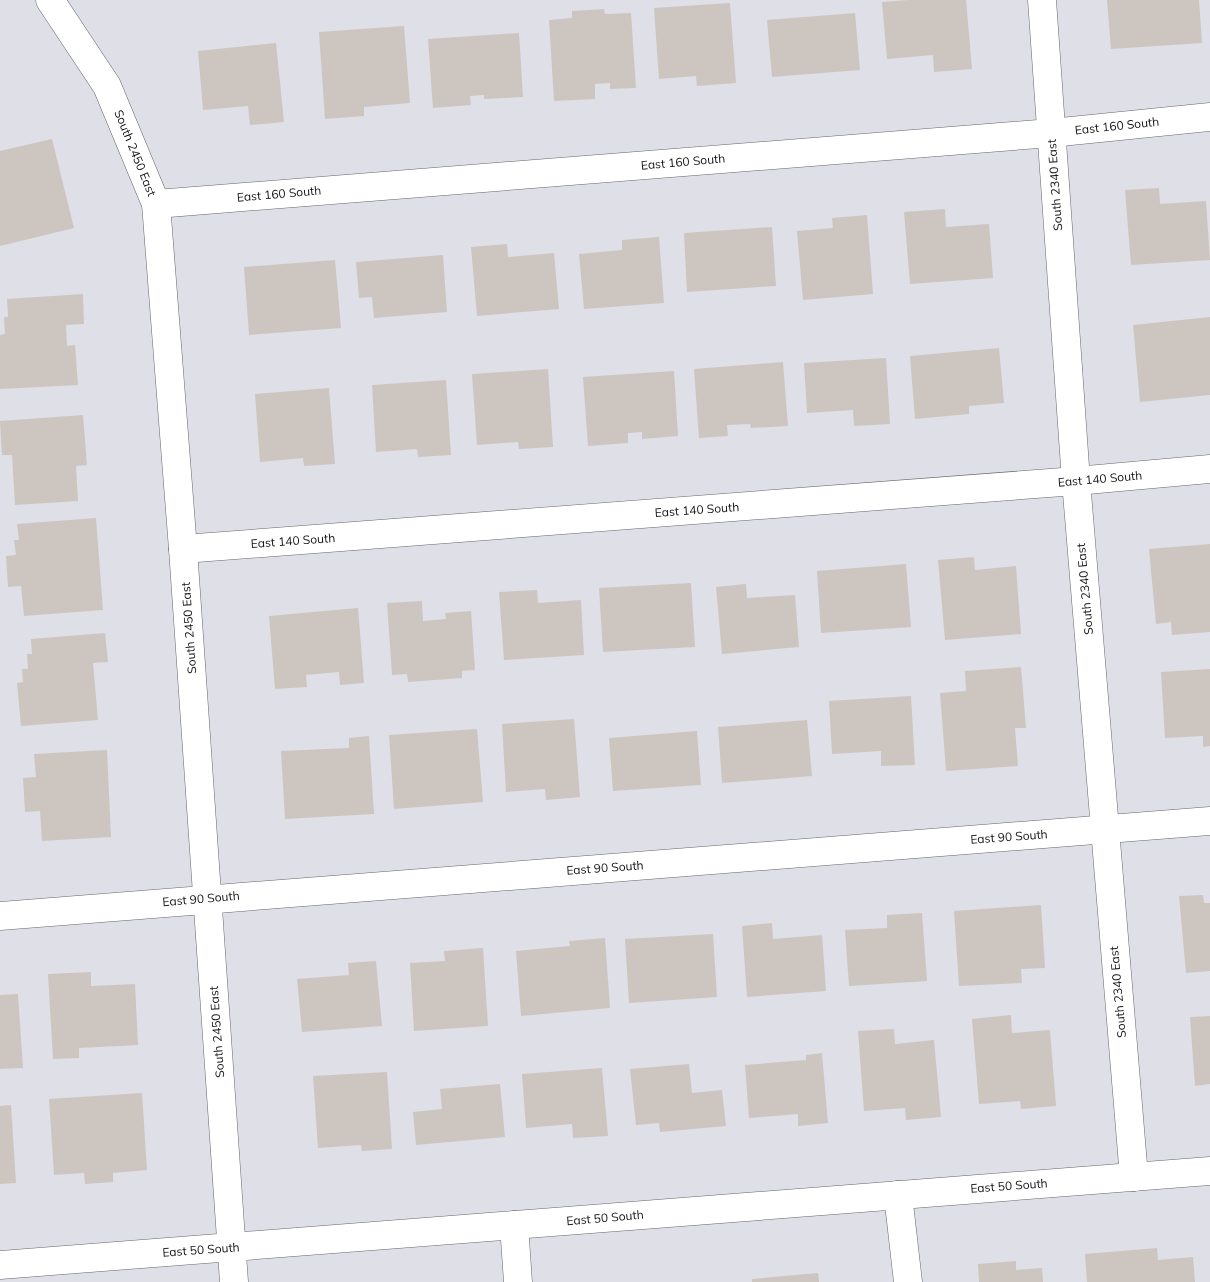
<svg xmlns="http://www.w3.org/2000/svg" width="1210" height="1282" viewBox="0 0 1210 1282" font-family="Mulish,sans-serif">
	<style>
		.building { fill: #cdc6c0 }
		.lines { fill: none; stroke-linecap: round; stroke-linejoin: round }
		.minor-casing { stroke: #66666d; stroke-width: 29 }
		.minor { stroke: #fff; stroke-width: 28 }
		.labels { text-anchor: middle; stroke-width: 4; stroke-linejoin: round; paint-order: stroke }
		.street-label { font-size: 12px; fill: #131316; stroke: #fff }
	</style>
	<rect width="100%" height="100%" fill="#dedfe7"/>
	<g class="building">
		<path d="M 909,0 L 966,0 L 972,69 L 934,72 L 933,55 L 887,59 L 882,2 Z"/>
		<path d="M 1107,0 L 1199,0 L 1202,43 L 1111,49 Z"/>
		<path d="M 730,3 L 736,83 L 697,86 L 696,76 L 659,79 L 654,8 Z"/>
		<path d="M 604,9 L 605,14 L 631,13 L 636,88 L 610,89 L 610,83 L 595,84 L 595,99 L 554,101 L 549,20 L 572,18 L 572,11 Z"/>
		<path d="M 855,13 L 860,70 L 772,77 L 767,20 Z"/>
		<path d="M 404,26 L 410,103 L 364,107 L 364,116 L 325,119 L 319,32 Z"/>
		<path d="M 519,33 L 523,97 L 484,99 L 484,95 L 470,96 L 471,105 L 433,108 L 428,39 Z"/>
		<path d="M 276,43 L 284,122 L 250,125 L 248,106 L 203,110 L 198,51 Z"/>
		<path d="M 52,139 L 74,228 L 0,246 L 0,151 Z"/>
		<path d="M 1159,188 L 1160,204 L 1206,201 L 1210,260 L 1131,265 L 1125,190 Z"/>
		<path d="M 945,209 L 946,227 L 989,224 L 993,278 L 910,284 L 904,212 Z"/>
		<path d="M 867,215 L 873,294 L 803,300 L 797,231 L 833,228 L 832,218 Z"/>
		<path d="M 772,227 L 776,286 L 687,292 L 684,233 Z"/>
		<path d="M 659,237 L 664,303 L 584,309 L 579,254 L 622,250 L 622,240 Z"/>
		<path d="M 507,244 L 508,257 L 554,253 L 559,309 L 477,316 L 471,247 Z"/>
		<path d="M 443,255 L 447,312 L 374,318 L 372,297 L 359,298 L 356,262 Z"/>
		<path d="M 335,260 L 341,328 L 249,335 L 244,267 Z"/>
		<path d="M 83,294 L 84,324 L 66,325 L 67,346 L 75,345 L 78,385 L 0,389 L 0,335 L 5,334 L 4,317 L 8,317 L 7,299 Z"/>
		<path d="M 1210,317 L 1210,395 L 1140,402 L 1133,325 Z"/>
		<path d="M 999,348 L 1004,403 L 969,406 L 969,414 L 915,419 L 910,356 Z"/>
		<path d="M 886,358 L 890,424 L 854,426 L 853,410 L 807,413 L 804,363 Z"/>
		<path d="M 783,362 L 788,426 L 751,428 L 750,424 L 727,425 L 728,436 L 699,438 L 694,369 Z"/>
		<path d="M 548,369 L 553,447 L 519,449 L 518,442 L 477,445 L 472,374 Z"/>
		<path d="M 674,371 L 678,436 L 642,439 L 642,432 L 628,433 L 628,443 L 588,446 L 583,377 Z"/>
		<path d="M 446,380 L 451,455 L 418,457 L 417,449 L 376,452 L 372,385 Z"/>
		<path d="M 329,388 L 335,464 L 304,466 L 303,458 L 260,462 L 255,394 Z"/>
		<path d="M 83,415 L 87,465 L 76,466 L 78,501 L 15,505 L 12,455 L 2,455 L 0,421 Z"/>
		<path d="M 96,518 L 103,610 L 24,616 L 21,586 L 8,587 L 6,556 L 16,555 L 14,540 L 19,540 L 17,524 Z"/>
		<path d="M 1210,544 L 1210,632 L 1172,635 L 1171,622 L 1156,624 L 1149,549 Z"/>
		<path d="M 974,557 L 975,570 L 1016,566 L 1021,634 L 945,640 L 938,560 Z"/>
		<path d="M 906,564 L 911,627 L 821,633 L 817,571 Z"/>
		<path d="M 691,583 L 695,647 L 603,652 L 599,588 Z"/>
		<path d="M 746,584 L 747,598 L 795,595 L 799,647 L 722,654 L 716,587 Z"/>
		<path d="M 537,590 L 538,603 L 581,600 L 584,655 L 504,660 L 499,592 Z"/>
		<path d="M 422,601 L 423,621 L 446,619 L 445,613 L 471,611 L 475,670 L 462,671 L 462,678 L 408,682 L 407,674 L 392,675 L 387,603 Z"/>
		<path d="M 358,608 L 364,683 L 340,685 L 339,672 L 306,675 L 307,687 L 275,689 L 269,616 Z"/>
		<path d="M 105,633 L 108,662 L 93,663 L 98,720 L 21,726 L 17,683 L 23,682 L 22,669 L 28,669 L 27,654 L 32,654 L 31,639 Z"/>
		<path d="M 1021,667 L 1026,728 L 1015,728 L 1018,766 L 946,771 L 940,693 L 966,691 L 965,671 Z"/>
		<path d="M 1210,669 L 1210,746 L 1203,747 L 1203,736 L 1165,738 L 1161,672 Z"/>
		<path d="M 911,696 L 915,765 L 881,766 L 881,751 L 832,754 L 829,701 Z"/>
		<path d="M 574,719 L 580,797 L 546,800 L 545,789 L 506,792 L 502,724 Z"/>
		<path d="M 807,720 L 812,776 L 722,783 L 718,727 Z"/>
		<path d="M 477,729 L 483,802 L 394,809 L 389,735 Z"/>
		<path d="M 697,731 L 701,785 L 613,791 L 609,738 Z"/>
		<path d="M 369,736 L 374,814 L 285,819 L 281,751 L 349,748 L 349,738 Z"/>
		<path d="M 107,750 L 111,837 L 42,841 L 40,811 L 25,812 L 23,778 L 36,777 L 34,754 Z"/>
		<path d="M 1203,895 L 1204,903 L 1210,903 L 1210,971 L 1186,973 L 1179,896 Z"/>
		<path d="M 1041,905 L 1045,968 L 1021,969 L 1022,983 L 959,986 L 954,911 Z"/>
		<path d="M 922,913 L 927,981 L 849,986 L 845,930 L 887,928 L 887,915 Z"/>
		<path d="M 772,923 L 773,939 L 822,935 L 826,991 L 747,997 L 742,926 Z"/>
		<path d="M 713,934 L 717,997 L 629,1003 L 625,939 Z"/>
		<path d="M 605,938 L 610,1008 L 521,1016 L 516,951 L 570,946 L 569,941 Z"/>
		<path d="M 483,948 L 488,1026 L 414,1031 L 410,963 L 445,961 L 444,951 Z"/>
		<path d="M 376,961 L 382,1026 L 302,1032 L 297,979 L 349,975 L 348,963 Z"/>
		<path d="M 91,972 L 91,986 L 135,984 L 138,1045 L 79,1048 L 79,1058 L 53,1059 L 48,974 Z"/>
		<path d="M 18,994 L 23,1068 L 0,1069 L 0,995 Z"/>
		<path d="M 1011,1015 L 1012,1033 L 1050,1030 L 1056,1106 L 1021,1109 L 1020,1101 L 979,1104 L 972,1019 Z"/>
		<path d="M 1210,1016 L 1210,1084 L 1195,1086 L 1190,1017 Z"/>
		<path d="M 894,1029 L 895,1044 L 934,1040 L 941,1117 L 906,1120 L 905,1108 L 864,1111 L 858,1031 Z"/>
		<path d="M 822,1053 L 828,1123 L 798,1126 L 798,1114 L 749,1118 L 745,1065 L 806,1060 L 806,1055 Z"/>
		<path d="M 689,1064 L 692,1093 L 722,1090 L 726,1126 L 660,1132 L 659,1123 L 636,1125 L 630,1069 Z"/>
		<path d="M 602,1068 L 608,1136 L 573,1138 L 572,1124 L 526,1128 L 522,1074 Z"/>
		<path d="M 387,1072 L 392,1149 L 362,1151 L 361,1145 L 318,1148 L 313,1076 Z"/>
		<path d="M 500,1084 L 505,1137 L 416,1145 L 413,1112 L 442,1109 L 440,1089 Z"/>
		<path d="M 142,1093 L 147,1170 L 113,1173 L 113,1182 L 85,1184 L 84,1173 L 54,1175 L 49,1099 Z"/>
		<path d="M 11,1105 L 16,1183 L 0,1184 L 0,1106 Z"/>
		<path d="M 1157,1248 L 1158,1260 L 1193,1257 L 1195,1282 L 1087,1282 L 1085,1254 Z"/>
		<path d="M 1016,1261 L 1016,1270 L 1042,1268 L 1043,1282 L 979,1282 L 978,1264 Z"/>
		<path d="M 818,1273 L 819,1282 L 752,1282 L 752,1279 Z"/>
	</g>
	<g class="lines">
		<g class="minor-casing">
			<g id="minor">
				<path d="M 50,0 L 107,86 L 156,204 L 183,549 L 234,1282"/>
				<path d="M 1042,0 L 1076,481 L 1134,1177"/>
				<path d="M 156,204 L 1051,133 L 1210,117"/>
				<path d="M 183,549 L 1076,481 L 1210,469"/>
				<path d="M 0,916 L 1210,821"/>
				<path d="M 898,1195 L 908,1282"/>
				<path d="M 514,1225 L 518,1282"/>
				<path d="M 0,1265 L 1210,1171"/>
			</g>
		</g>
		<use href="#minor" class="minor"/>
	</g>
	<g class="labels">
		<g class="street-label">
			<text transform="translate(1117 126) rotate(-6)" y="4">East 160 South</text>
			<text transform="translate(135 153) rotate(68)" y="4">South 2450 East</text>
			<text transform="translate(683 162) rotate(-5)" y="4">East 160 South</text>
			<text transform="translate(1055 185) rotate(-94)" y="4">South 2340 East</text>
			<text transform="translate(279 194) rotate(-5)" y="4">East 160 South</text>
			<text transform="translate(1100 479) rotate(-5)" y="4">East 140 South</text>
			<text transform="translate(697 510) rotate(-4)" y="4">East 140 South</text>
			<text transform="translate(293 541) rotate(-4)" y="4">East 140 South</text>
			<text transform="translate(1085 589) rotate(-95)" y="4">South 2340 East</text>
			<text transform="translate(189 628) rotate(-94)" y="4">South 2450 East</text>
			<text transform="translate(1009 837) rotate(-4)" y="4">East 90 South</text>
			<text transform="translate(605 868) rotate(-4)" y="4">East 90 South</text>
			<text transform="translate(201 899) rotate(-5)" y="4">East 90 South</text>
			<text transform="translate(1118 992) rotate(-95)" y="4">South 2340 East</text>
			<text transform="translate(217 1032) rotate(-94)" y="4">South 2450 East</text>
			<text transform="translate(1009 1186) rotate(-4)" y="4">East 50 South</text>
			<text transform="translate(605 1218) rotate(-5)" y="4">East 50 South</text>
			<text transform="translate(201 1250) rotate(-4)" y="4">East 50 South</text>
		</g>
	</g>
</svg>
